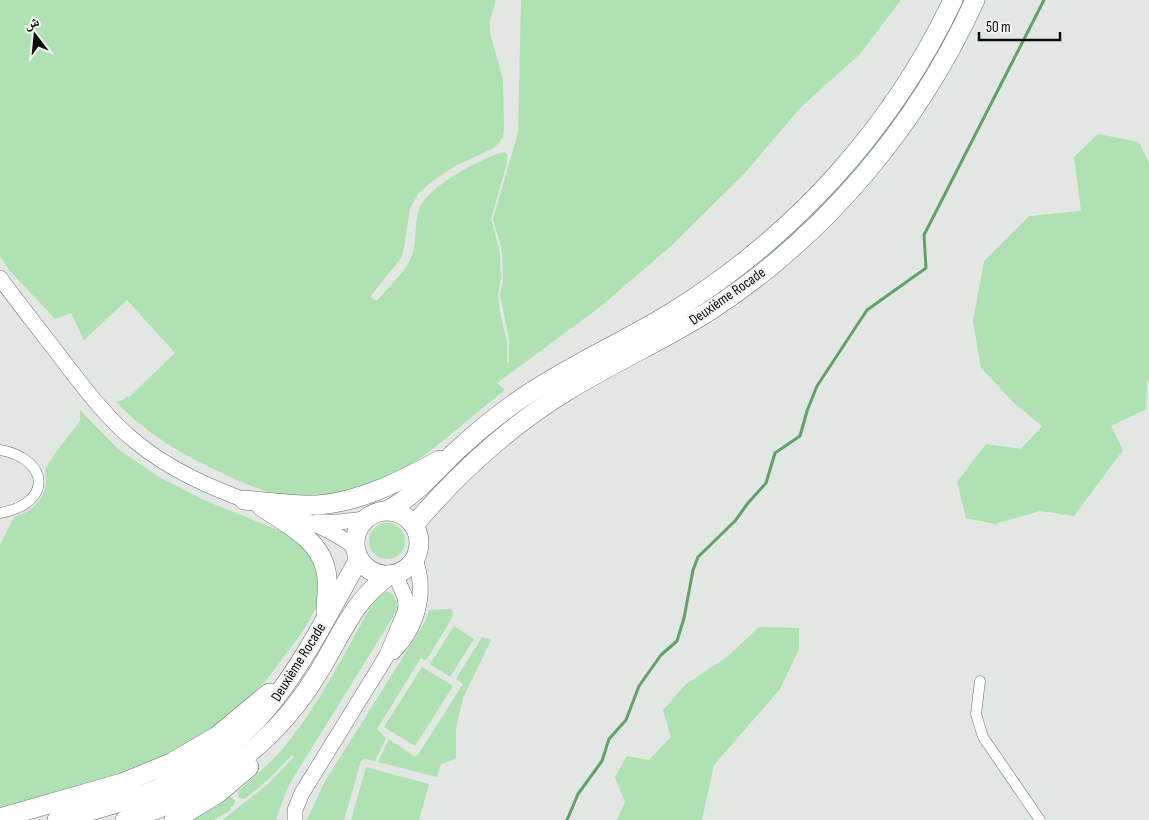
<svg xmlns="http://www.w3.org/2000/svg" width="1149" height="820" viewBox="0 0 1149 820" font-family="'Sofia Sans Condensed','Noto Naskh Arabic',sans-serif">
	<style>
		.green { fill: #afe1b3 }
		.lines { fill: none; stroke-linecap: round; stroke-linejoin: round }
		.stream { stroke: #5ea466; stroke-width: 3 }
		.street-casing { stroke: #6b6f6b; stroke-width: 11 }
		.secondary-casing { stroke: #6b6f6b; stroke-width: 16 }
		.highway-casing { stroke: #6b6f6b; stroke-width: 20 }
		.street { stroke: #fff; stroke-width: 10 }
		.secondary { stroke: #fff; stroke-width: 15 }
		.highway { stroke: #fff; stroke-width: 19 }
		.labels { text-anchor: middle; stroke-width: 4; stroke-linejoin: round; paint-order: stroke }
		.street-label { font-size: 15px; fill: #0b0d0c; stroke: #f0f4f0 }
	</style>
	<rect width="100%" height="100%" fill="#e3e7e3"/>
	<g class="green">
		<path d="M 0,0 L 496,0 L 490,20 L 490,33 L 503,80 L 504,126 L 503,137 L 500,142 L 492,149 L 455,166 L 430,183 L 418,194 L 410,209 L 404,248 L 401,258 L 370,297 L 377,301 C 387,288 407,271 412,255 C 417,241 414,224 419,209 C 428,186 481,158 504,152 L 507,154 L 507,163 L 491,219 L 500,252 L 501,278 L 498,295 L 500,313 L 507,340 L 507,362 L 509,363 L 509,339 L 500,295 L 503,280 L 502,251 L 493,219 L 518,133 L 521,0 L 901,0 L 860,54 L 800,108 L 744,174 L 671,246 L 600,307 L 497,383 L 505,390 C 486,405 468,420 449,436 C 439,443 430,452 419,459 C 376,488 319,506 268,492 C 252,487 237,480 222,473 C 182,455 147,434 116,402 L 123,400 L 127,396 L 128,398 L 175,353 L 127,300 L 84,340 L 71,313 L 55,319 L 9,270 L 0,256 Z"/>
		<path d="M 962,0 L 966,0 C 924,89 864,174 790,239 C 742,280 689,314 637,350 C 570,396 502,442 435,488 L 432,485 L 490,432 L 841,183 L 878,138 Z"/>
		<path d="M 1098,134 L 1139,142 L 1149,163 L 1149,379 L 1147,383 L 1146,409 L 1111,426 L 1123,450 L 1074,516 L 1040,511 L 995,524 L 966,518 L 957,482 L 986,444 L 1021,449 L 1042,426 L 1015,404 L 981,368 L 973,321 L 984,261 L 1029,216 L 1081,211 L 1074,157 Z"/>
		<path d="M 80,410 L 118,449 L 159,477 L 206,501 L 291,535 L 315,559 L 322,597 L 303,631 L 268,678 L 248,700 L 220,724 L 183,748 L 123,774 L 0,809 L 0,545 L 14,517 C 31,512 44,501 46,483 C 46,477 44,473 46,468 C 56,450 69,436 80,421 Z"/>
		<circle cx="387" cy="541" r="18"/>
		<path d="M 386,591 L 392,593 L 397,603 L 396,612 L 295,775 L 287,789 L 276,820 L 222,820 L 268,784 L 294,757 L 292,755 L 271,777 L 245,799 L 239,798 L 238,791 C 254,777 271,763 285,746 C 321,702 346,650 374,601 Z"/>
		<path d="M 450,609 L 453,611 L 452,618 L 427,659 L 425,660 L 421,658 L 377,729 L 386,738 L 375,761 L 364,759 L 361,761 L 344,820 L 307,820 L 324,783 L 425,622 L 429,610 Z"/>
		<path d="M 454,626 L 474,639 L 450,677 L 430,664 Z"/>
		<path d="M 759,627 L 799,628 L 799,649 L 780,689 L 714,765 L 702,820 L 617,820 L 625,802 L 615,777 L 627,756 L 649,760 L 671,737 L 663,710 L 686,684 L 727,657 Z"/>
		<path d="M 482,637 L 491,640 L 463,698 L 456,728 L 456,759 L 441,764 L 437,777 L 378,762 L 389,739 L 414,756 L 418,755 L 463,684 L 456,679 Z"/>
		<path d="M 422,667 L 453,686 L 415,746 L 384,727 Z"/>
		<path d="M 366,767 L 429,784 L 419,820 L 351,820 Z"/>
		<path d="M 230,796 L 235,801 L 234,805 L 230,807 L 231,810 L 214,820 L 192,820 Z"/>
	</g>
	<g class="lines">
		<path class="stream" d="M 567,820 L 578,794 L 602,761 L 609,739 L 626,720 L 639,686 L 661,655 L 677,641 L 684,618 L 693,570 L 698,557 L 735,521 L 748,503 L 766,483 L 775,453 L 800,436 L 807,411 L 817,386 L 867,310 L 926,268 L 924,235 L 1044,0"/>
		<g class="street-casing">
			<g id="street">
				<path d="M 0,450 C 50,459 53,504 0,513"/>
				<path d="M 980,681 L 976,714 L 983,737 L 1040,820"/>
			</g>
		</g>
		<g class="secondary-casing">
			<g id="secondary">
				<path d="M 0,278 C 19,304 39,329 58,354 C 82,385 105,417 136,442 C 170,470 211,488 253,503"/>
				<path d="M 275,510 C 306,520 329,528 355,547"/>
				<path d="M 317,522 L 339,522 L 365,519"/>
				<path d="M 393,652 C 418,627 427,592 415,559"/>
				<path d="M 295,820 L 295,810 L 302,793 L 386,657 L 405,612 L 406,605 L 405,597 L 395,574"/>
			</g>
		</g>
		<g class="highway-casing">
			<g id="highway">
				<path d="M 244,500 C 268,502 293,506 318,505 C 361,502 402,480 440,460"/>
				<path d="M 262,507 C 286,523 320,539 326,571 C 329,584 326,599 326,613"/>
				<path d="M 388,510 C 413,497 432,475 452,455 C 474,434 497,415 522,398 C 570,365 624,342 674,311 C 794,236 892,129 953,0"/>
				<circle cx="387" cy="543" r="32"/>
				<path d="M 414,525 C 459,472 508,427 567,391 C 614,362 664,340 711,310 C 826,235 918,125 975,0"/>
				<path d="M 0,818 L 122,783 L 171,763 L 217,736 L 269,693"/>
				<path d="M 57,820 C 89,811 123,803 155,790 C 267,744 303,658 359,559"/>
				<path d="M 125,820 C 204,797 276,743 318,673 C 341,636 352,602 389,575"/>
				<path d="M 174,820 L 217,794 L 249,767"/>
			</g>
		</g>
		<use href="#street" class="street"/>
		<use href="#secondary" class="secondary"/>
		<use href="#highway" class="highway"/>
	</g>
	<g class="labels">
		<g class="street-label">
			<text transform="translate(727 296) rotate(-35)" y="5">Deuxième Rocade</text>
			<text transform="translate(298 662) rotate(-58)" y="5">Deuxième Rocade</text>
		</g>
	</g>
	<g transform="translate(35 35) rotate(344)" stroke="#f0f4f0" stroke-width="4" paint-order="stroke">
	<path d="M0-4L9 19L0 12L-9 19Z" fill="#0b0d0c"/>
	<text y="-8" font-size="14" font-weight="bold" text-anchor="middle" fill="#0b0d0c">ش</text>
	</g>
	<path d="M979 32v8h81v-8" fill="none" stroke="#0b0d0c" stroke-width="2.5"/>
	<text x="986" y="32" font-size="15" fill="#0b0d0c" stroke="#f0f4f0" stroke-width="4" paint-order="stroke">50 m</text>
</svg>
